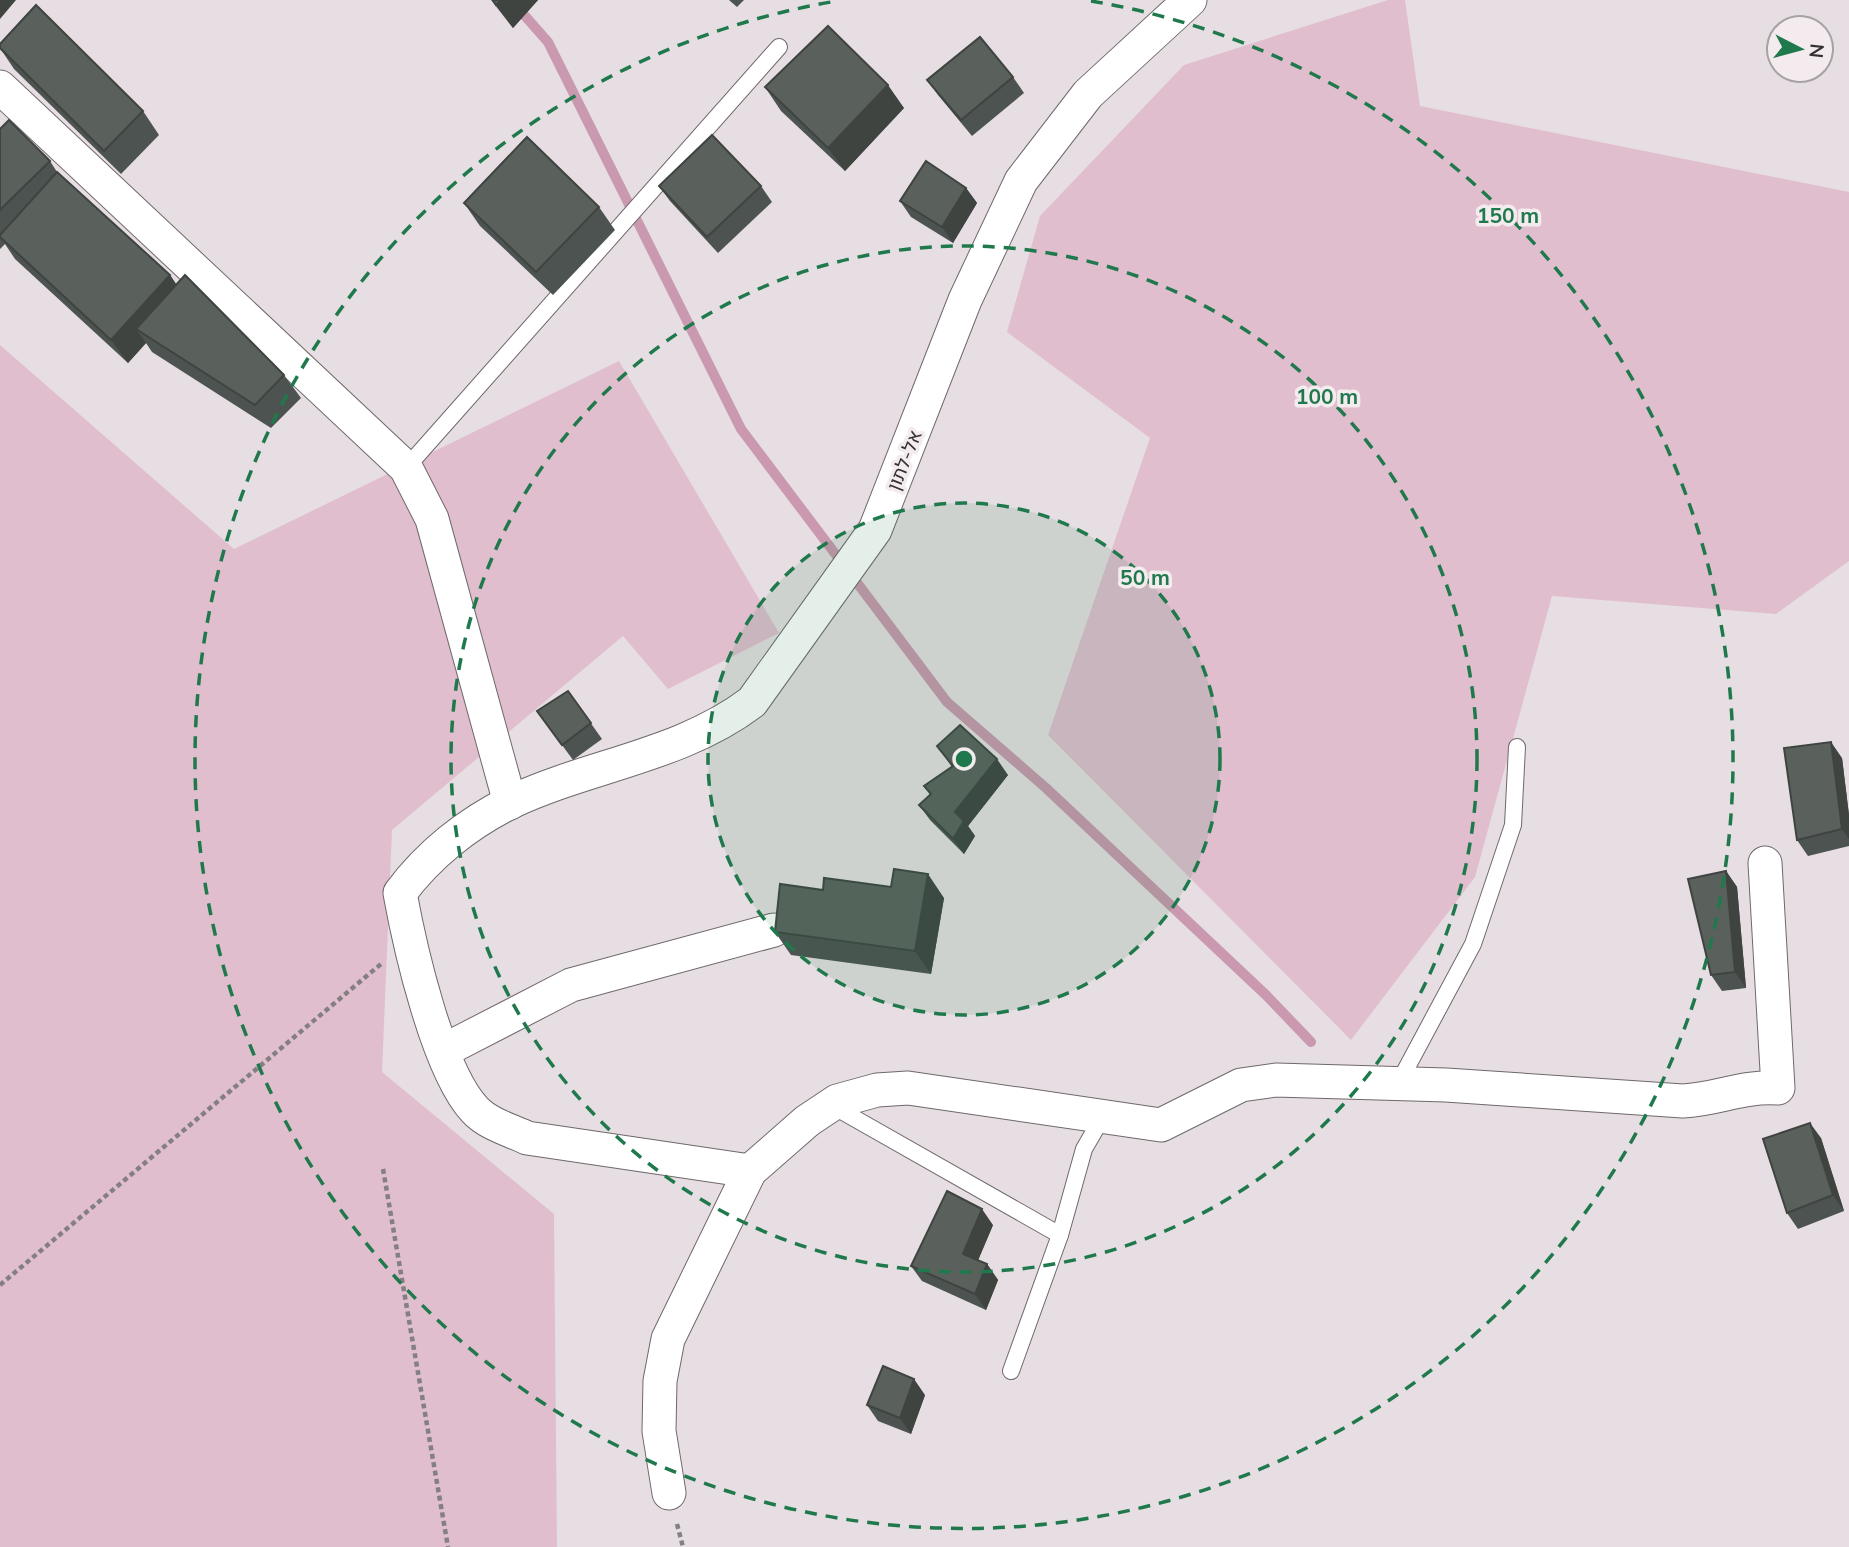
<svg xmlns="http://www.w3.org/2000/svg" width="1849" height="1547" viewBox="0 0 1849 1547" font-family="Mulish,Heebo,sans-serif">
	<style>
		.green { fill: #e1bece }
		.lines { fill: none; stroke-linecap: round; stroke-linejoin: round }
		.stream { stroke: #ca98af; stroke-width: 10 }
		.service-casing { stroke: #6f686b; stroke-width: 18 }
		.minor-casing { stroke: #6f686b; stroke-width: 35 }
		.path { stroke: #847f82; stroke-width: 4.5; stroke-dasharray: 5 3.5; stroke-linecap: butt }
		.service { stroke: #fff; stroke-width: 16 }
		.minor { stroke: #fff; stroke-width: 33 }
		.wall { fill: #4d5350 }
		.shaded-wall { fill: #3f4441 }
		.building { fill: #5a615d; stroke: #3f4441; stroke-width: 2 }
		.ring { fill: none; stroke: #20794d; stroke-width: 3.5; stroke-dasharray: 12 9 }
		.labels { text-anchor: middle; stroke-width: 7; stroke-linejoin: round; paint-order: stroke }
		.street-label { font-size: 19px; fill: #343133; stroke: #f4ebef }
		.centre { fill: #20794d; stroke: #f4ebef; stroke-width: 3.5 }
		.ring-label { font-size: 21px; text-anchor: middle; font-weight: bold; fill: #20794d; stroke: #f4ebef; stroke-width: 7; stroke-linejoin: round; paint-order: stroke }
	</style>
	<rect width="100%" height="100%" fill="#e6dee2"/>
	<g class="green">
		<path d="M 1388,0 L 1405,0 L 1420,106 L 1849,192 L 1849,561 L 1776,614 L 1552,596 L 1475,877 L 1351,1040 L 1048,735 L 1150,438 L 1007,332 L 1040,216 L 1184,65 Z"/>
		<path d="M 0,345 L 234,549 L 619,361 L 779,633 L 668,689 L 623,636 L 392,830 L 382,1072 L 554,1214 L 557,1547 L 0,1547 Z"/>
	</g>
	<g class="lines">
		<path class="stream" d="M 511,0 L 548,42 L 741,429 L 947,702 L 1046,788 L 1266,995 L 1311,1042"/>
		<g class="service-casing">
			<g id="service">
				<path d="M 406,468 L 779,47"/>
				<path d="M 1398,1084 L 1473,944 L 1513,825 L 1517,747"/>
				<path d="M 831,1105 L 1060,1235"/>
				<path d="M 1011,1371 L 1060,1235 L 1084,1149 L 1102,1118"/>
			</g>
		</g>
		<g class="minor-casing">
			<g id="minor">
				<path d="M 0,87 L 406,468 L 432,519 L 510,803"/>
				<path d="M 443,1051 L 571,985 L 774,930"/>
				<path d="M 750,1171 L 527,1138 C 510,1130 488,1124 475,1110 C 438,1071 410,948 400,893 C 428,855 468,823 511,802 C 589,765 681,756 752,702 L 875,530 L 965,300 L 1021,181 L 1088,94 L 1190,0"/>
				<path d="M 669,1493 L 659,1431 L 660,1381 L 668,1339 L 750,1171 L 807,1121 L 837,1101 L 877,1090 L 908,1088 L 1161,1125 L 1241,1085 L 1276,1080 L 1446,1085 L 1683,1101 C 1719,1099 1740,1086 1778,1088 L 1765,863"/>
			</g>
		</g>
		<g class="path">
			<path d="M 383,1169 L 448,1547"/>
			<path d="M 0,1285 L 381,964"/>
			<path d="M 677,1524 L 683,1547"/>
		</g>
		<use href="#service" class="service"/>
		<use href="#minor" class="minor"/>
	</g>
	<g class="wall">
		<path d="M 491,0 L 538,0 L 513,28 Z"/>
		<path d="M 729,0 L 744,0 L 737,7 Z"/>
		<path d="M 0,44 L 143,111 L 159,135 L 121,174 L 14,69 L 0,48 Z"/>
		<path d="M 1013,77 L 1024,93 L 972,136 L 938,95 L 927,80 Z"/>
		<path d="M 765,87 L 904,108 L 845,171 L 781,111 Z"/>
		<path d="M 0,129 L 50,161 L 57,172 L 170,275 L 176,284 L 284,375 L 301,398 L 271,428 L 152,352 L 146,343 L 128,363 L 15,259 L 5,244 L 0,249 Z"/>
		<path d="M 659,186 L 761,186 L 772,202 L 718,253 L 670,201 Z"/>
		<path d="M 966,188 L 977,203 L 953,243 L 911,217 L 900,201 Z"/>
		<path d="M 464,203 L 599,207 L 615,230 L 553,295 L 480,226 Z"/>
		<path d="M 568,691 L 602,739 L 573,760 L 537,711 Z"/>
		<path d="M 937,746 L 1008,775 L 968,826 L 975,836 L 964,854 L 930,820 L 919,805 L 930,794 L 924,786 L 952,767 Z"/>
		<path d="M 1842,758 L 1849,815 L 1849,846 L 1808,856 L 1797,840 Z"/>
		<path d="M 1726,871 L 1737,887 L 1746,988 L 1722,991 L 1711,975 Z"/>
		<path d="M 891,887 L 944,898 L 931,974 L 791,955 L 775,932 L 823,890 Z"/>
		<path d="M 1821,1138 L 1844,1211 L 1798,1229 L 1787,1213 Z"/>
		<path d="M 993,1225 L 978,1260 L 987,1264 L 998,1280 L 986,1310 L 922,1281 L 911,1266 Z"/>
		<path d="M 925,1395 L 911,1434 L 878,1421 L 867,1405 Z"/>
	</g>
	<g class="shaded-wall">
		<path d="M 0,0 L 16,0 L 0,19 Z"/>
		<path d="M 501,0 L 538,0 L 513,28 L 496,5 Z"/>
		<path d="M 888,85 L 904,108 L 845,171 L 828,148 Z"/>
		<path d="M 966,188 L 977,203 L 953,243 L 942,227 Z"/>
		<path d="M 170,275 L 186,299 L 136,329 L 146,343 L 128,363 L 111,340 Z"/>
		<path d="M 1831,742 L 1842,758 L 1849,815 L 1849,839 L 1842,829 Z"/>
		<path d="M 997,759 L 1008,775 L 968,826 L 975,836 L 964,854 L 953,839 L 955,812 Z"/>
		<path d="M 1726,871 L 1737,887 L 1746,988 L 1735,972 Z"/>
		<path d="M 928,874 L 944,898 L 931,974 L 915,951 Z"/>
		<path d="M 1810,1123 L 1821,1138 L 1844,1211 L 1833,1195 Z"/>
		<path d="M 982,1209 L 993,1225 L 974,1270 L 963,1254 Z"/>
		<path d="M 987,1264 L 998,1280 L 986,1310 L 975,1294 Z"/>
		<path d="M 914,1379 L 925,1395 L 911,1434 L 900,1418 Z"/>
	</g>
	<g class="building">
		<path d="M 493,0 L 501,0 L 496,5 Z"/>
		<path d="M 36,5 L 143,111 L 104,151 L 0,48 L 0,44 Z"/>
		<path d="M 828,26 L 888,85 L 828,148 L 765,87 Z"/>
		<path d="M 980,37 L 1013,77 L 961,120 L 927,80 Z"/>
		<path d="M 9,120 L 50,161 L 0,210 L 0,129 Z"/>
		<path d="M 712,135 L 761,186 L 707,237 L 659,186 Z"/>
		<path d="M 527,137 L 599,207 L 536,272 L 464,203 Z"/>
		<path d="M 926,161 L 966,188 L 942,227 L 900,201 Z"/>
		<path d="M 57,172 L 170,275 L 111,340 L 0,237 L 0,235 Z"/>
		<path d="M 185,275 L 284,375 L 255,405 L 136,329 Z"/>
		<path d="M 568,691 L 591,723 L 562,745 L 537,711 Z"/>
		<path d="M 960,725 L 997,759 L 955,812 L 964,821 L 953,839 L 919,805 L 931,794 L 924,786 L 953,766 L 937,746 Z"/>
		<path d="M 1831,742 L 1842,829 L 1797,840 L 1784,748 Z"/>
		<path d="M 894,869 L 928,874 L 915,951 L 775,932 L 780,884 L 823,890 L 824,878 L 891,887 Z"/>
		<path d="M 1726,871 L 1735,972 L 1711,975 L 1688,879 Z"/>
		<path d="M 1810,1123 L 1833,1195 L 1787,1213 L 1763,1139 Z"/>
		<path d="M 947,1191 L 982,1209 L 963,1254 L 987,1264 L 975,1294 L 911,1266 Z"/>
		<path d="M 883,1366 L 914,1379 L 900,1418 L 867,1405 Z"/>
	</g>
	<circle cx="964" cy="759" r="256" fill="#20794d" fill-opacity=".12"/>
	<g class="ring">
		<circle cx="964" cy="759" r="256"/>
		<circle cx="964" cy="759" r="513"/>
		<path d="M1091 1A769 769 0 1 1 837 1"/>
	</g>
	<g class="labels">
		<g class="street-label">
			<text transform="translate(904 460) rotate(-68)" y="7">אל-לתון</text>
		</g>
	</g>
	<circle cx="964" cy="759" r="10" class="centre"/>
	<g class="ring-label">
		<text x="1508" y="223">150 m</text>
		<text x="1327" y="404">100 m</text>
		<text x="1145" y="585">50 m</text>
	</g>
	<g transform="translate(1800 49) rotate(96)"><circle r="33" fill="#f4ebef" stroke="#a7a1a4" stroke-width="2"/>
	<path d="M0-5L12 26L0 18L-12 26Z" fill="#20794d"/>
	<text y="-10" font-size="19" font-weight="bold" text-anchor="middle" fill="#343133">N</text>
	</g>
</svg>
